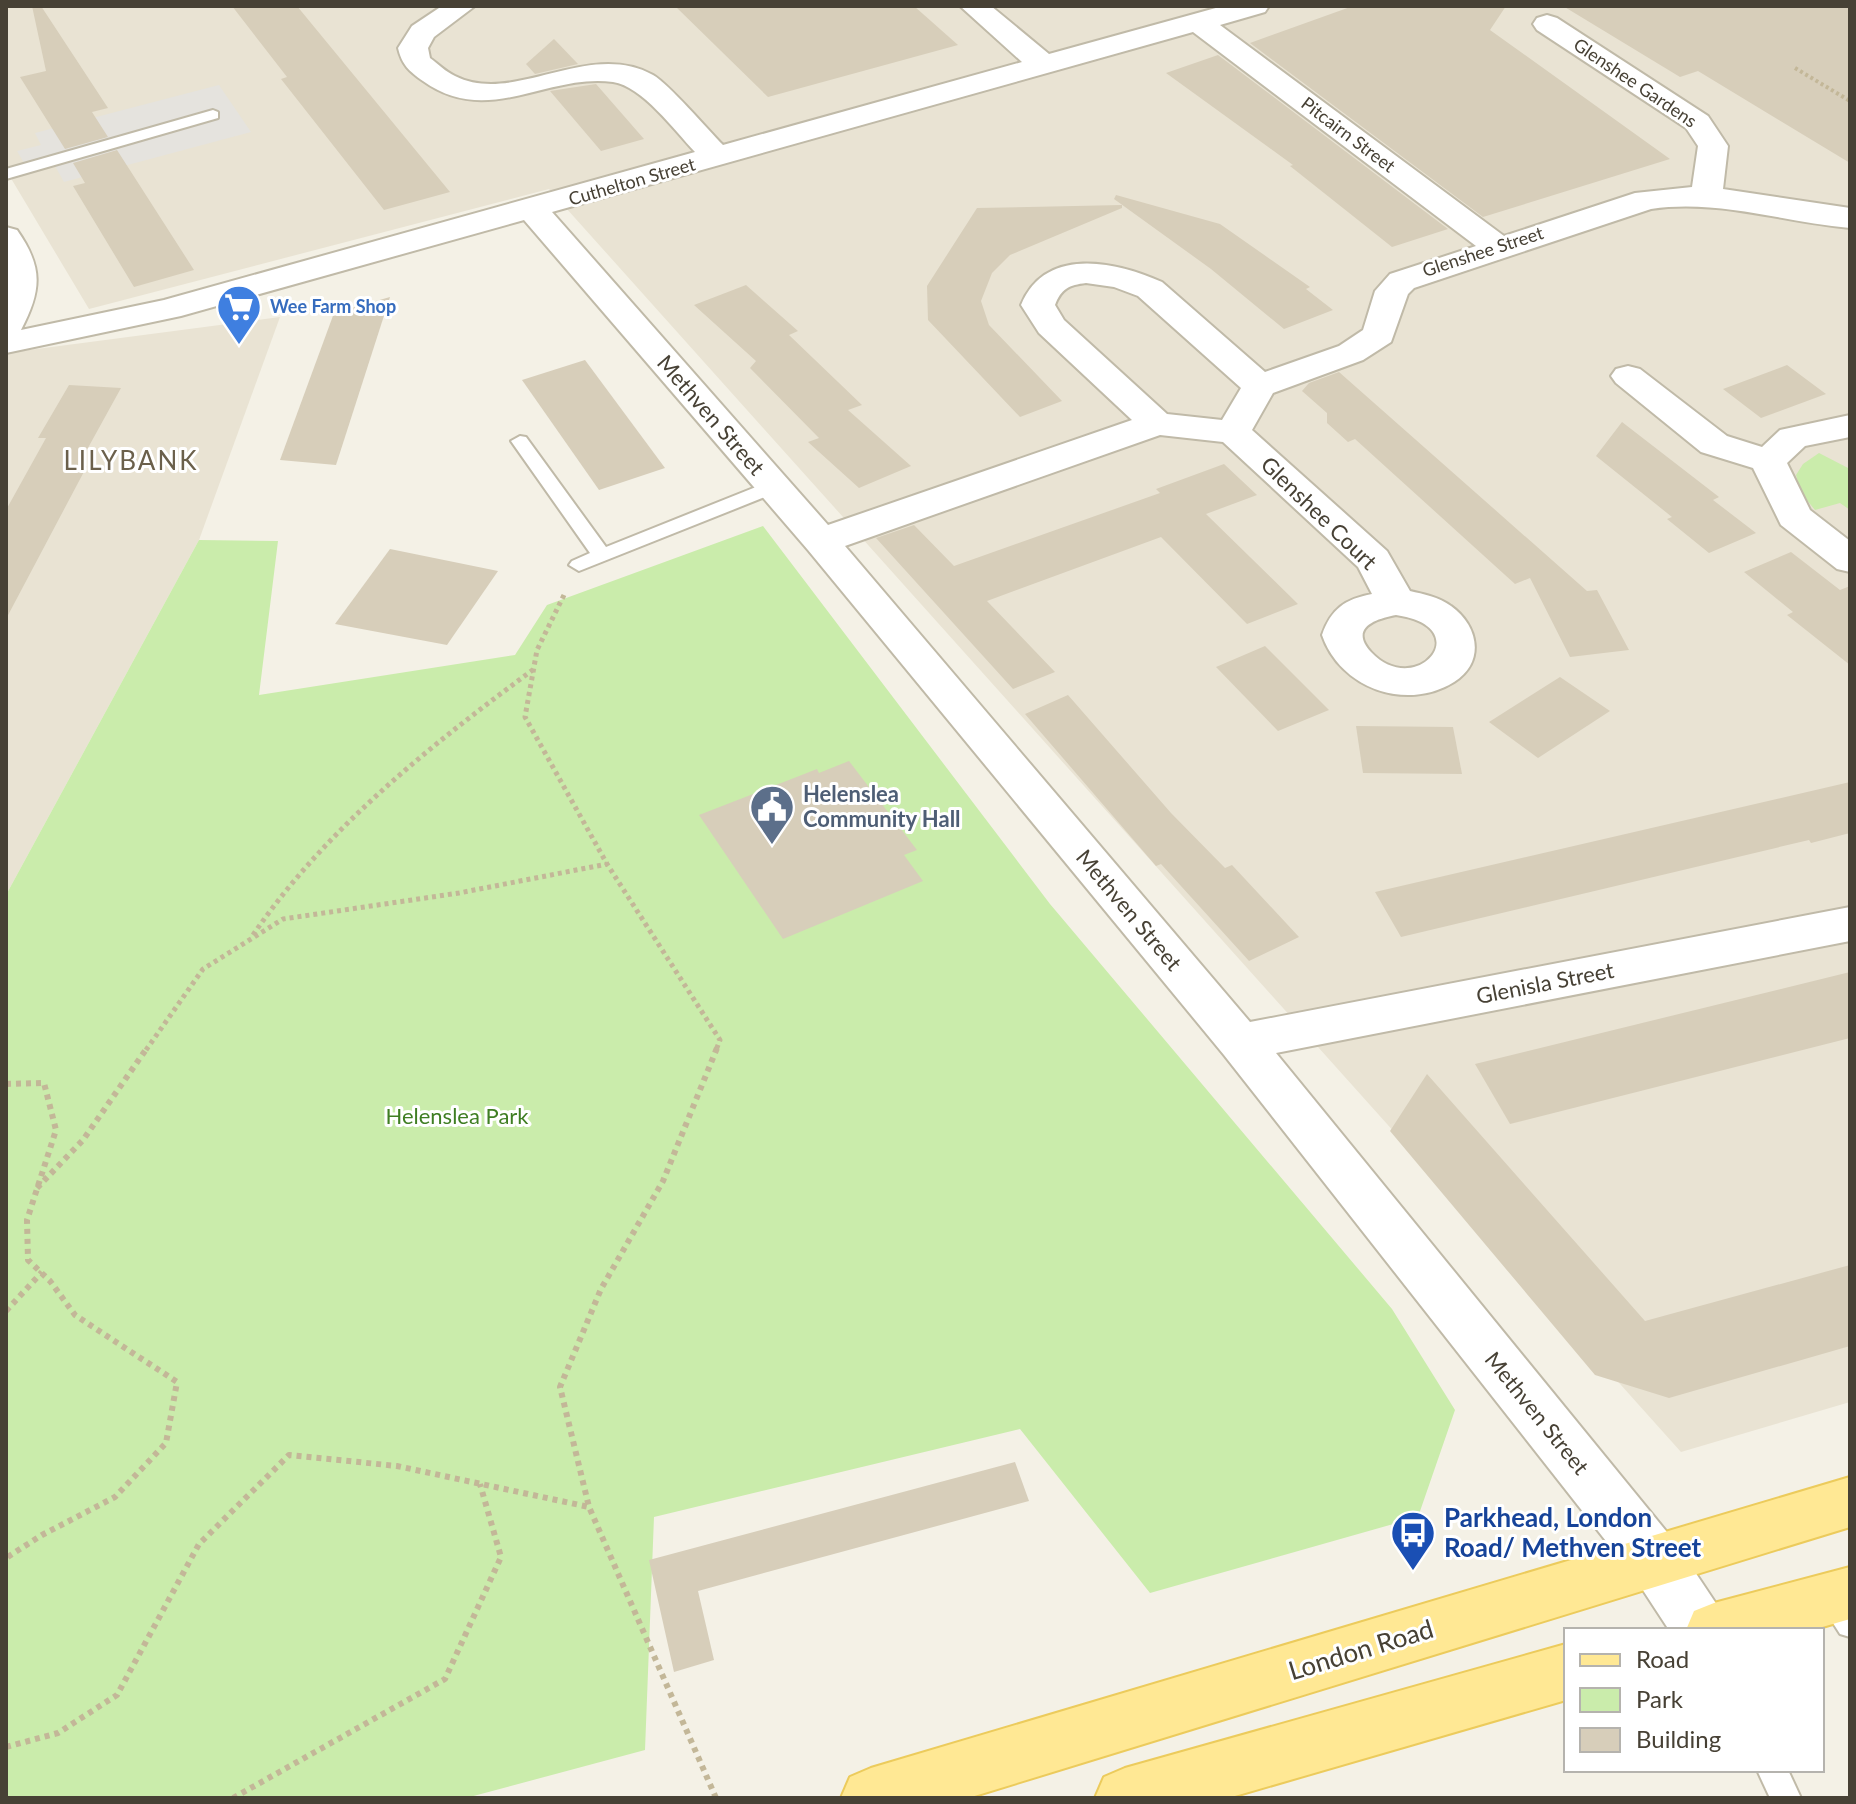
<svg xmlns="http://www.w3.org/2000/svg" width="1856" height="1804" viewBox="0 0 1856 1804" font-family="Lato,sans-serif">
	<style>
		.residential { fill: #e9e3d3 }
		.green { fill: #caecab }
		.parking { fill: #e5e3de }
		.building { fill: #d7ceba }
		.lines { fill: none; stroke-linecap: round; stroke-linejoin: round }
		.lane-casing { stroke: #c0baa8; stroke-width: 4 }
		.street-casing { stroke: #c0baa8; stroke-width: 4 }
		.primary-casing { stroke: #eccb5c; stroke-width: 4 }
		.path-far2 { stroke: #c3b798; stroke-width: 4; stroke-dasharray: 3 3; stroke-linecap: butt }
		.path-far1 { stroke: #c3b798; stroke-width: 5; stroke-dasharray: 4 4; stroke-linecap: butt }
		.path { stroke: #c3b798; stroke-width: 6; stroke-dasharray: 5 5; stroke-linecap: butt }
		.lane { fill: #fff; fill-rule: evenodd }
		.street { fill: #fff; fill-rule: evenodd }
		.primary { fill: #ffe894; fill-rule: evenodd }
		.labels { text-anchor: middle; stroke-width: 6; stroke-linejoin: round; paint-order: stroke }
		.far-street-label { font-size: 18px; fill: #474135; stroke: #fff }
		.far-shop-label { font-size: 18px; font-weight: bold; fill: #366cbe; stroke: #fff; text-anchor: start }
		.street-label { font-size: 22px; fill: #474135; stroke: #fff }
		.service-label { font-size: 22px; font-weight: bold; fill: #4e5e75; stroke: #fff; text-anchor: start }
		.park-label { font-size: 22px; fill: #3f7e23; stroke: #fff }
		.quarter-label { font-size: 26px; letter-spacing: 2px; fill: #6b604b; stroke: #fff }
		.near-transit-label { font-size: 26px; font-weight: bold; fill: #164399; stroke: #fff; text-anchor: start }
		.near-street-label { font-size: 26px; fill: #474135; stroke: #fff }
	</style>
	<rect width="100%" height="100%" fill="#f4f1e6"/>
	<g class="residential">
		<path d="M 6,6 L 1850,6 L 1850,1402 L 1681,1452 L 549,189 L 89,309 L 6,170 Z"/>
		<path d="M 280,317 L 199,540 L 6,895 L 6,353 Z"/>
	</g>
	<g class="green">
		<path d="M 1819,453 L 1850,469 L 1850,510 L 1840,503 L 1815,510 L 1801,493 L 1796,475 L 1803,464 Z"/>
		<path d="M 763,526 L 1050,904 L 1392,1309 L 1455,1410 L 1418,1517 L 1150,1593 L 1020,1429 L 654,1517 L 645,1750 L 466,1798 L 6,1798 L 6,895 L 199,540 L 278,541 L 259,695 L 515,655 L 547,605 Z"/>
	</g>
	<path class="parking" d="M 219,85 L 251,132 L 64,182 L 55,166 L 30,173 L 17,151 L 41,145 L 35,133 Z"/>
	<g class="building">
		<path d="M 32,6 L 41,6 L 108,108 L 92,112 L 108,137 L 65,149 L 20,77 L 46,71 Z"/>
		<path d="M 232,6 L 297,6 L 450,192 L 384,210 L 281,79 L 287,77 Z"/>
		<path d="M 675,6 L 914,6 L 958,45 L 768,97 Z"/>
		<path d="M 1353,6 L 1506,6 L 1490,30 L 1670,159 L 1483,217 L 1250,43 Z"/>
		<path d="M 1563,6 L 1850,6 L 1850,163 L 1698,71 L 1680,77 Z"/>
		<path d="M 554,39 L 578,64 L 535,74 L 526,64 Z"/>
		<path d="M 1218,55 L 1448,229 L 1392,247 L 1290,166 L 1293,165 L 1166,73 Z"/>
		<path d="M 596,84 L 644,139 L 601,151 L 550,91 Z"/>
		<path d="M 117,150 L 194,270 L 134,287 L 73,186 L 85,183 L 73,163 Z"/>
		<path d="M 1116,195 L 1220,224 L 1310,287 L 1306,289 L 1333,310 L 1284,329 L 1211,269 L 1114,199 Z"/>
		<path d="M 1122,205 L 1122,208 L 1010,255 L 992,273 L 981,301 L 989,325 L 1062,401 L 1020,417 L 928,320 L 927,286 L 977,208 Z"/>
		<path d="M 746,285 L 798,331 L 789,335 L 862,405 L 848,410 L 911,466 L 859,488 L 808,442 L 819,438 L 750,368 L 756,361 L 694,305 Z"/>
		<path d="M 390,297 L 336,465 L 280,460 L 334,313 Z"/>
		<path d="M 585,360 L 665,468 L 599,490 L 522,380 Z"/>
		<path d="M 1787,365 L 1826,394 L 1761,418 L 1723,389 Z"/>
		<path d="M 1339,372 L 1587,591 L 1597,590 L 1629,650 L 1570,657 L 1530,578 L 1515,584 L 1355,439 L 1348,442 L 1327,423 L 1327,413 L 1302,391 L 1309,383 Z"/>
		<path d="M 69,385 L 121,388 L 78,466 L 87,466 L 6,619 L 6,510 L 46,438 L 38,438 Z"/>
		<path d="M 1622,422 L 1719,497 L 1713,500 L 1756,533 L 1709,553 L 1667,519 L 1672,517 L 1596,456 Z"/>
		<path d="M 1224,464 L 1257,495 L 1206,514 L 1298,604 L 1247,624 L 1161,537 L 987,601 L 1055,672 L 1013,689 L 876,538 L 914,525 L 954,566 L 1160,493 L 1156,489 Z"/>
		<path d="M 390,549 L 498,571 L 447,645 L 335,624 Z"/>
		<path d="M 1791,552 L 1840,590 L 1850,586 L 1850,665 L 1787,615 L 1793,612 L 1744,572 Z"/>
		<path d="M 1265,646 L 1329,710 L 1278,731 L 1216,667 Z"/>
		<path d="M 1560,677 L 1610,711 L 1538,758 L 1489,722 Z"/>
		<path d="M 1068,695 L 1171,813 L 1225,868 L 1232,865 L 1299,937 L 1249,961 L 1161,864 L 1156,866 L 1025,714 Z"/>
		<path d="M 1356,726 L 1453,727 L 1462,774 L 1363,773 Z"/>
		<path d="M 849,761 L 917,850 L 904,855 L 923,881 L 783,939 L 699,815 L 817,769 L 819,773 Z"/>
		<path d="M 1850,782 L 1850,833 L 1811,843 L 1809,840 L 1401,937 L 1375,892 Z"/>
		<path d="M 1850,972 L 1850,1038 L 1510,1124 L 1475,1064 Z"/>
		<path d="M 1427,1074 L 1645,1321 L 1850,1265 L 1850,1346 L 1669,1398 L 1595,1375 L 1390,1131 Z"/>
		<path d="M 1015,1462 L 1029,1501 L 698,1591 L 714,1660 L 674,1672 L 649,1560 Z"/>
	</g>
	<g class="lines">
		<g class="lane-casing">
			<g id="lane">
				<path d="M 213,110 L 218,112 L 218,118 L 6,179 L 6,169 Z"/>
				<path d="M 520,436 L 526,437 L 606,547 L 766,483 L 773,481 L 782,487 L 780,491 L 579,571 L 569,565 L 572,561 L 590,553 L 511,441 Z"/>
				<path d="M 1831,1585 C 1855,1594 1850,1616 1850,1637 L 1840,1634 L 1817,1598 L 1821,1589 Z"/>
				<path d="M 1757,1770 L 1788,1770 L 1801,1798 L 1770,1798 Z"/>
			</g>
		</g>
		<g class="street-casing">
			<g id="street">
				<path d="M 442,6 L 475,6 L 434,37 L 428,48 L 430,58 C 438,64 446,72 455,76 C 514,106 588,39 653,75 C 669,84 707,129 723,145 L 1022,62 L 960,6 L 991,6 L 1049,54 L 1223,6 L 1269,6 L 1265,12 L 1220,25 L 1504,236 L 1635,193 L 1692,187 L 1698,146 L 1686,128 L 1537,30 L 1533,24 L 1537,18 L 1547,15 L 1557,18 L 1708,116 L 1728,146 L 1723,189 L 1850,208 L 1850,228 C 1783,222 1718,199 1651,209 L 1414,288 L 1408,294 L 1391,342 L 1363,360 L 1273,393 L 1252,430 L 1387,551 L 1410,591 C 1423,594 1439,597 1451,606 C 1478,625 1486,662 1454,682 C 1406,712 1340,688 1322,635 C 1331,609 1345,599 1372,594 L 1358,567 L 1223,442 L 1160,435 L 845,546 L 1250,1022 L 1850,907 L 1850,941 L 1276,1053 L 1675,1542 L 1721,1611 L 1729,1630 L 1669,1630 L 1635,1578 L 1224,1055 L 808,550 L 524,220 L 181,316 L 6,353 L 6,227 L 17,230 C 43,267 42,290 21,330 L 164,300 L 695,152 C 675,131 642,86 613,82 C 547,73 488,128 423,81 C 409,71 402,65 398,48 L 412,26 ZM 1193,32 L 1476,246 L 1390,274 L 1375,291 L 1363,330 L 1339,346 L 1265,372 L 1162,282 C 1115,261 1045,246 1021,305 L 1039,333 L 1132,420 L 828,525 L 552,212 ZM 1086,283 L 1114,287 L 1138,296 L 1241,388 L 1222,420 L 1167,414 L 1064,320 L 1055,305 C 1061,289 1069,285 1086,283 ZM 1396,615 C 1479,627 1416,700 1371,652 C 1349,628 1375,619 1396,615 Z"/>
				<path d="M 1628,366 L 1640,369 L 1727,436 L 1762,447 L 1780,430 L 1850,415 L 1850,437 L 1805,446 L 1787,463 L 1810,510 L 1850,541 L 1850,572 L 1837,569 L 1781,525 L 1753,468 L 1701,452 L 1616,383 L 1611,376 L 1616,369 Z"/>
			</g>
		</g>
		<g class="primary-casing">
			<g id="primary">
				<path d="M 1850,1477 L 1850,1527 L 968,1798 L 841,1798 L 850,1777 L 871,1768 Z"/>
				<path d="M 1850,1567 L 1850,1619 L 1812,1630 L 1686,1630 L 1694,1611 L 1714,1603 Z"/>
				<path d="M 1566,1644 L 1566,1700 L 1228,1798 L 1095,1798 L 1104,1777 L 1125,1768 Z"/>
			</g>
		</g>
		<path class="path-far2" d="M 1795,68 L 1850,101"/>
		<g class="path-far1">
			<path d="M 564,595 L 537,650 L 525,717 L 607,864 L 720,1040 L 716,1050"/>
			<path d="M 253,935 C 326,828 431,745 534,669"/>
			<path d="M 146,1050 L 203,969 L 283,919 L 459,893 L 607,864"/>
		</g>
		<g class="path">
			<path d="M 6,1084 L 44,1083 L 56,1130 L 27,1220 L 28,1260 L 50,1281 L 75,1315 L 177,1382 L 166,1443 L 115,1497 L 42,1535 L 6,1558"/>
			<path d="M 37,1188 L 83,1140 L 147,1048"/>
			<path d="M 6,1311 L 42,1272"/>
			<path d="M 6,1747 L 58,1733 L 117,1695 L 199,1544 L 289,1455 L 397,1466 L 589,1507"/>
			<path d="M 233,1798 L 445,1679 L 501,1557 L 480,1484"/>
			<path d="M 716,1798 L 589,1507 L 560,1387 L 601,1289 L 663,1181 L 717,1048"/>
		</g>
		<use href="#lane" class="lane"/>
		<use href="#street" class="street"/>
		<use href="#primary" class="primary"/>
	</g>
	<defs>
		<g id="supermarket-pin" transform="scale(2.3)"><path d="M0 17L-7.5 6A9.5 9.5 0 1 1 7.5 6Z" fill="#3f7fe0" stroke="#fff"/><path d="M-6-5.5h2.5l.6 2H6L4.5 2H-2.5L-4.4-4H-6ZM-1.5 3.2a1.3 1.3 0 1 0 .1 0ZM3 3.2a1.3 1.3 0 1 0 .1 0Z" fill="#fff"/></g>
		<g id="civic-pin" transform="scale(2.3)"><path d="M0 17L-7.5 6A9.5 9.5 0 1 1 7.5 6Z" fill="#5c6f8a" stroke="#fff"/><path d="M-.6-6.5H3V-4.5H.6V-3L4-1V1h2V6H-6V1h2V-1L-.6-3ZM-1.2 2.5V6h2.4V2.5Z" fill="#fff"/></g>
		<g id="bus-pin" transform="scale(2.3)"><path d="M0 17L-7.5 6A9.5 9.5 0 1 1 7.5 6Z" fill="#1a4fb4" stroke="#fff"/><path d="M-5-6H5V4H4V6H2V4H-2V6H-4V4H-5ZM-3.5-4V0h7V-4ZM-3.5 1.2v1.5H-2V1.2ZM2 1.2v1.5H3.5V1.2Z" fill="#fff"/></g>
	</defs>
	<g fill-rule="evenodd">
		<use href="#supermarket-pin" x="239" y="307"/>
		<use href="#civic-pin" x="772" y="807"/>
		<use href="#bus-pin" x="1413" y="1533"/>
	</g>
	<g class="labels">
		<g class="far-street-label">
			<text transform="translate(1635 83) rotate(34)" y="6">Glenshee Gardens</text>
			<text transform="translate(1348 135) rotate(37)" y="6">Pitcairn Street</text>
			<text transform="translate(632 182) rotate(-16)" y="6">Cuthelton Street</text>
			<text transform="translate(1483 252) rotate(-18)" y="6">Glenshee Street</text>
		</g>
		<g class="far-shop-label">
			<text x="270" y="313">Wee Farm Shop</text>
		</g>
		<g class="street-label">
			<text transform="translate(711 415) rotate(49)" y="8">Methven Street</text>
			<text transform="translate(1319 513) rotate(44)" y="8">Glenshee Court</text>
			<text transform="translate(1129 910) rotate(50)" y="8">Methven Street</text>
			<text transform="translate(1545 983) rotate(-11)" y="8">Glenisla Street</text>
			<text transform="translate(1537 1413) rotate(51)" y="8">Methven Street</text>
		</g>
		<g class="service-label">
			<text x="803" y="802">Helenslea<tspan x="803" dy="25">Community Hall</tspan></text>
		</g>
		<g class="park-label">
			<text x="457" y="1124">Helenslea Park</text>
		</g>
		<g class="quarter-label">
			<text x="131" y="470">LILYBANK</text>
		</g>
		<g class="near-transit-label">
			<text x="1444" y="1527">Parkhead, London<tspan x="1444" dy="30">Road/ Methven Street</tspan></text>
		</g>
		<g class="near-street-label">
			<text transform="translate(1361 1650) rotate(-17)" y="9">London Road</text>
		</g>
	</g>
	<rect width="1856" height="1804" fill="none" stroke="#474135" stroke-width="16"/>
	<rect x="1564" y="1628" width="260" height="144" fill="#ffffff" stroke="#b5b3ae" stroke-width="2"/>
	<rect x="1580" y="1654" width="40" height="12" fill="#ffe894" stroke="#b5b3ae" stroke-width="2"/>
	<text x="1636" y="1668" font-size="24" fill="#474135">Road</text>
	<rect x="1580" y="1688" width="40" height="24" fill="#caecab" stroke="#b5b3ae" stroke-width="2"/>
	<text x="1636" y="1708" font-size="24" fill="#474135">Park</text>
	<rect x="1580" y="1728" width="40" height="24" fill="#d7ceba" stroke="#b5b3ae" stroke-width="2"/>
	<text x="1636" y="1748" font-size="24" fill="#474135">Building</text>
</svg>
